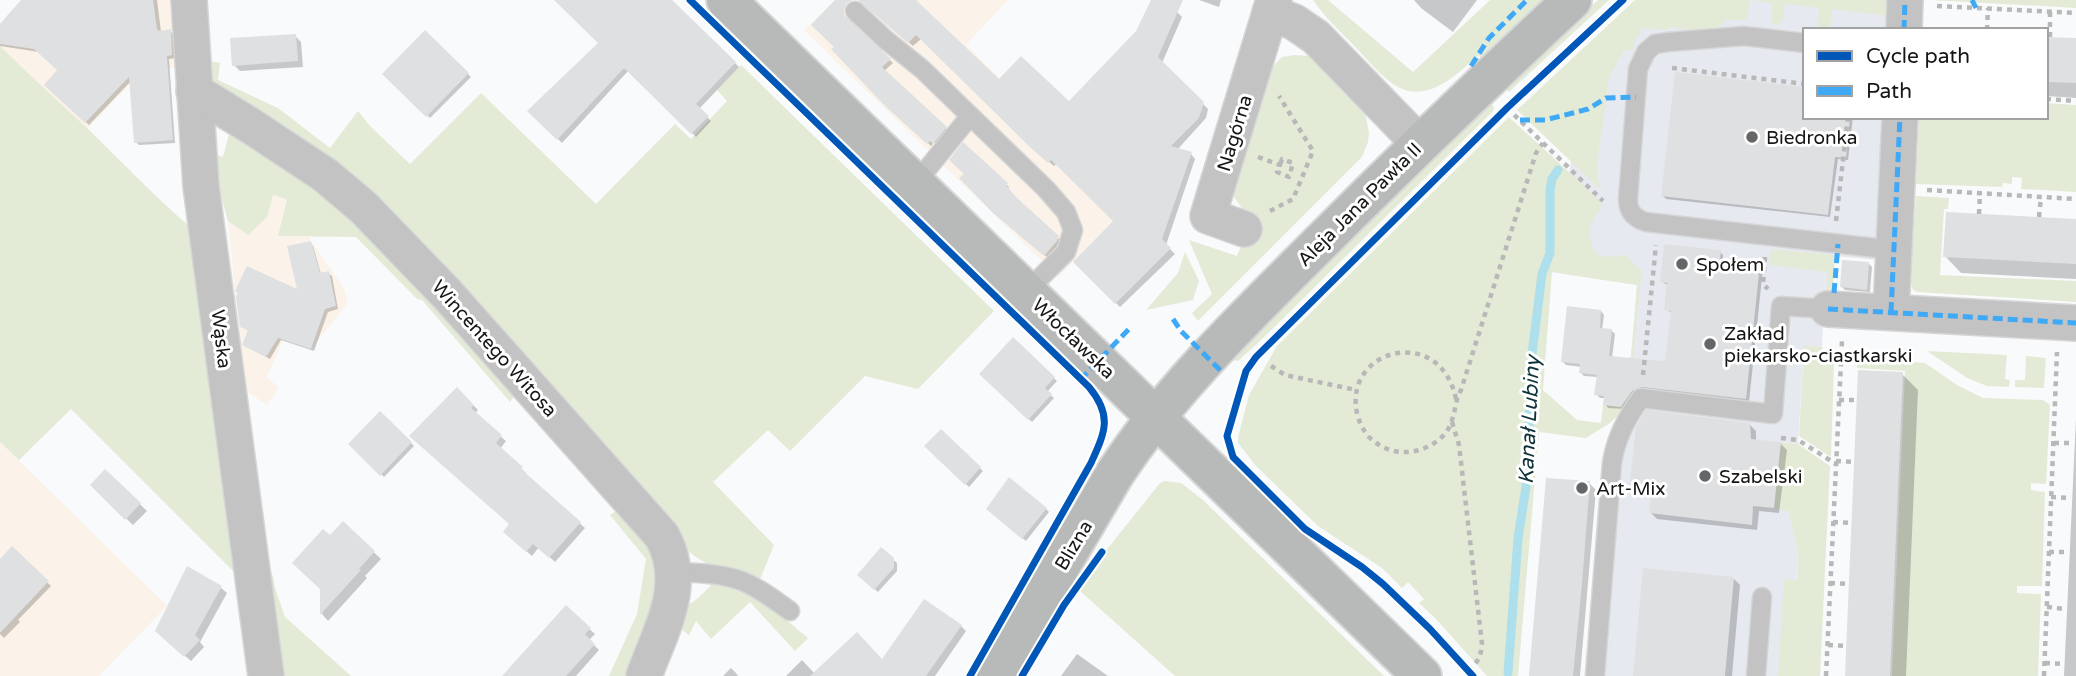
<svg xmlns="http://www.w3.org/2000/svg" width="2076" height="676" viewBox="0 0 2076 676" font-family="'Varela Round',sans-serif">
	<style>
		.built { fill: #e6eaf0 }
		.industrial { fill: #fbf3e9 }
		.green { fill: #e3ebd6; fill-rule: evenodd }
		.shadow { fill: #0003 }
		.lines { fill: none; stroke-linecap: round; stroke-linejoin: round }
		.stream { stroke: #aedfec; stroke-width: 9 }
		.building { fill: #dfe0e1 }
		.lane-casing { stroke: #d6d6d7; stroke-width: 21 }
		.street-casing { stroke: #d6d6d7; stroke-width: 38 }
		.secondary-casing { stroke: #d6d6d7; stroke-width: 42 }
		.path { stroke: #b7b8b7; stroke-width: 4.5; stroke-dasharray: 5 5; stroke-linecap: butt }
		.lane { stroke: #c3c3c3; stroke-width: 18 }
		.street { stroke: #c3c3c3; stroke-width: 35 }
		.secondary { stroke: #b8b9b9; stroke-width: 38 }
		.quiet { stroke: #3fa9f5; stroke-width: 5; stroke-dasharray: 10 5; stroke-linecap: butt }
		.cycleway-casing { stroke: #fff; stroke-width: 11 }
		.cycleway { stroke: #0057b8; stroke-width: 7 }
		.poi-dot { fill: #656667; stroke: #fff; stroke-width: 2.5 }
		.labels { text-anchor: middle; stroke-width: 6; stroke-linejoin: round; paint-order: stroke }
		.street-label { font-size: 19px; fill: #161617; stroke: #fff }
		.poi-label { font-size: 19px; fill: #161617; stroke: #fff; text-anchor: start }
		.water-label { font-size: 21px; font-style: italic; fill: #0f3139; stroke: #fff }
	</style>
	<rect width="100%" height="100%" fill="#f9fafc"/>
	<path class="built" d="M 1663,0 L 1897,0 L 1896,30 L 1805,30 L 1805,117 L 1891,117 L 1877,260 L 1835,256 L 1833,289 L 1827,290 L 1827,323 L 1823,324 L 1822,347 L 1804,346 L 1798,444 L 1782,442 L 1788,511 L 1798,553 L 1791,676 L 1602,676 L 1624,424 L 1628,358 L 1631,357 L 1637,285 L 1552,272 L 1572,155 L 1597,65 Z"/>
	<g class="industrial">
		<path d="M 25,0 L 173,0 L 178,67 L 144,70 L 87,129 L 51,96 L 0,46 L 0,24 L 14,8 Z"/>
		<path d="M 835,0 L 1008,0 L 966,45 L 1128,205 L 1058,277 L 804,30 Z"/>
		<path d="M 273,195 L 287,198 L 278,236 L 310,237 L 311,241 L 344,288 L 348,303 L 311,349 L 286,333 L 267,377 L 279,388 L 267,405 L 244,390 L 231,308 L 235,291 L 228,221 L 248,235 Z"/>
		<path d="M 0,442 L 167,606 L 99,676 L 0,676 Z"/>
	</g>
	<g class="green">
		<path d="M 1313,0 L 1328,0 L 1413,72 L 1490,0 L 1548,0 L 1484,61 L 1478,55 C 1456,76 1425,106 1393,84 C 1379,74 1368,60 1357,49 C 1342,33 1325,18 1313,0 Z"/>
		<path d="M 1598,0 L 1609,0 L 1509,92 L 1504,87 Z"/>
		<path d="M 1635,0 L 1897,0 L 1888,16 L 1832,9 L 1830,25 L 1827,30 L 1819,30 L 1818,28 L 1819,8 L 1785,4 L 1783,20 L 1777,26 L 1771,23 L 1772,3 L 1750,0 L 1747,17 L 1744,20 L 1726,20 L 1709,32 L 1669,27 L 1668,30 L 1641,28 L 1640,36 L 1635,37 L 1634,50 L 1624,50 L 1609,78 L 1597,165 L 1597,178 L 1602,191 L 1517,110 Z"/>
		<path d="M 1930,0 L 2076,0 L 2076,8 L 1931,0 Z"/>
		<path d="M 0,46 C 28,74 58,101 87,128 C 121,161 153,195 189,226 L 235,573 L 71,409 L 19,460 L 0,442 Z"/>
		<path d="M 1295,55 L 1311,56 L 1365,111 L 1369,133 L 1368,142 L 1362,157 L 1198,321 L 1192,313 L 1212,294 L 1189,240 L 1237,256 L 1248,227 L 1243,210 L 1234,197 L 1233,185 L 1268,72 L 1282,57 Z"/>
		<path d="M 210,61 L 220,63 L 218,80 L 278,108 L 330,148 L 358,111 L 370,126 L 410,164 L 481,93 L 596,204 L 675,124 L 691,139 L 727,101 L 717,90 L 741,65 L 994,311 L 918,389 L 865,376 L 790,451 L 768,430 L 713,482 L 774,545 L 759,582 L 733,568 L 712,567 L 693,555 L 670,534 L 642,501 L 220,94 L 210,76 Z"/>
		<path d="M 1489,102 L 1494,107 L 1493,111 L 1259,342 L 1238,361 L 1233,360 L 1232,357 Z"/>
		<path d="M 2046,103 L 2076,105 L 2076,192 L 2021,189 L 2022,178 L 2012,177 L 2012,184 L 2003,183 L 2002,187 L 1916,184 L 1919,117 L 2046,117 Z"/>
		<path d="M 1509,117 L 1596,197 L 1602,206 C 1589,225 1587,229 1594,252 L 1603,257 L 1626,255 L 1639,269 L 1642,269 L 1628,406 L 1610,423 L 1586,438 L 1539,432 L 1518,676 L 1487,676 L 1436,619 L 1419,603 L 1424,599 L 1408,582 L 1402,588 L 1382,568 L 1318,526 L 1256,466 L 1238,443 L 1238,437 L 1249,395 L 1277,346 ZM 1552,272 L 1637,285 L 1631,357 L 1628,358 L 1622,407 L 1603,405 L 1601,423 L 1577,420 L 1543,390 Z"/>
		<path d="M 231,127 L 328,189 L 519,390 L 510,402 L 422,300 L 417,299 L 356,237 L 278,236 L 287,199 L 273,195 L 267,217 L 248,235 L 228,221 L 214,171 L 216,155 L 223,157 Z"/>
		<path d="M 1916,196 L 1949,198 L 1948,209 L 1944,209 L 1940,275 L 2076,281 L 2076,302 L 1917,292 L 1913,290 L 1910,280 Z"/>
		<path d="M 1771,249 L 1834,255 L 1833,289 L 1827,290 L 1827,272 L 1770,265 Z"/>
		<path d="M 1185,252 L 1199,281 L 1193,300 L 1146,310 L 1178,273 Z"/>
		<path d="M 1804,345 L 1822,347 L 1834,365 L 1831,457 L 1799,436 Z"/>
		<path d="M 1927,351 L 2007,355 L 2005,379 L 2010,380 L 2009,387 L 1987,386 L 1967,378 Z"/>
		<path d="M 2026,356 L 2046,358 L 2044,388 L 2015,387 L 2015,380 L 2025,380 Z"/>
		<path d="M 1857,358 L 1925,363 L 1957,385 L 1983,398 L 2043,400 L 2050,405 L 2046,484 L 2031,483 L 2031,490 L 2045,492 L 2042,586 L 2017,586 L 2017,593 L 2041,594 L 2038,676 L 1892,676 L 1905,371 L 1857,368 Z"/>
		<path d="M 1781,442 L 1798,444 L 1830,466 L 1820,676 L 1778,676 L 1784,579 L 1797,580 L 1798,553 L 1788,511 L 1774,508 Z"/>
		<path d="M 1165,481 L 1181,483 L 1203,500 L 1384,676 L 1175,676 L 1080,591 L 1104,553 L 1160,483 Z"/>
		<path d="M 624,506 L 654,554 L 659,600 L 633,676 L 609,676 L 637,614 L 646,559 L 610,515 Z"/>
		<path d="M 261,559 L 273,576 L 275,588 L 285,617 L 351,676 L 279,676 Z"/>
		<path d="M 713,583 C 745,583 784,618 808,638 L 795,651 L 750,602 L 711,639 L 696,621 L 689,635 C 666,619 681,610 697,599 C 703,594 708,588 713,583 Z"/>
	</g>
	<g class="shadow">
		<path d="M 24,0 L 157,0 L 161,32 L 170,31 L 173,34 L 175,58 L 169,59 L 175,143 L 139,145 L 136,142 L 131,81 L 89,125 L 47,85 L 59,70 L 39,52 L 0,46 L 0,26 Z"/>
		<path d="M 556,0 L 671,0 L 739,67 L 699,109 L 711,121 L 696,137 L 629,70 L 562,143 L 530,111 L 601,43 Z"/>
		<path d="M 863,0 L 915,0 L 1000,82 L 1070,103 L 1177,12 L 1182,17 L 1162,63 L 1208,109 L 1206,118 L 1177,150 L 1191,154 L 1195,159 L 1166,245 L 1175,254 L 1120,307 L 1075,262 L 1115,221 L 1057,163 L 1054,166 L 1038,152 L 921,39 L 913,46 L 867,5 Z"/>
		<path d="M 1199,0 L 1221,0 L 1219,7 Z"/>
		<path d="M 1414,0 L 1477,0 L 1453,32 L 1421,8 Z"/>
		<path d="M 845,19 L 893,63 L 884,71 L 949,131 L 937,145 L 934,142 L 931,146 L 881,98 Z"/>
		<path d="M 425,33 L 471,77 L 430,118 L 385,74 Z"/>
		<path d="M 295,36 L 301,42 L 303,67 L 240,71 L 234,65 Z"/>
		<path d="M 2046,39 L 2076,40 L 2076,98 L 2046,96 Z"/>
		<path d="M 1805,117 L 1853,117 L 1848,160 L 1838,159 L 1830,217 L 1666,199 L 1662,195 Z"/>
		<path d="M 964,145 L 1009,187 L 1008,189 L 1018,202 L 1061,241 L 1048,258 L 998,216 L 966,174 Z"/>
		<path d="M 2076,221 L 2076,279 L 1961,273 L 1945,256 Z"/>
		<path d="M 310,243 L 313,246 L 321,274 L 328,273 L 332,276 L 338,309 L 328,312 L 314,351 L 281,340 L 270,359 L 244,345 L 250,332 L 242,326 L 299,292 Z"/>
		<path d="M 1720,252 L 1723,255 L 1723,261 L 1760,265 L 1763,268 L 1749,402 L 1646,389 L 1635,394 L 1625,409 L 1608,408 L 1605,404 L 1606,398 L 1600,398 L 1596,394 L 1598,377 L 1584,376 L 1581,373 L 1582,367 L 1566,365 L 1563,362 L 1601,311 L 1604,315 L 1602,330 L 1612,331 L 1615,334 L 1612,358 L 1667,363 L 1672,313 L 1666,309 L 1668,285 L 1662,282 Z"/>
		<path d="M 1869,264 L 1872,267 L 1870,292 L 1845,290 L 1842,287 Z"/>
		<path d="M 1013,340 L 1057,381 L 1047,392 L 1054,398 L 1032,422 L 981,374 Z"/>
		<path d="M 1902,374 L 1918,390 L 1906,676 L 1847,676 Z"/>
		<path d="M 457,389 L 478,410 L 474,414 L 506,441 L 500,449 L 526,473 L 525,475 L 585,528 L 555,562 L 539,547 L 532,556 L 510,537 L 511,525 Z"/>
		<path d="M 380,413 L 414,446 L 384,477 L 350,444 Z"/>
		<path d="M 2076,418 L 2076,676 L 2064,676 Z"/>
		<path d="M 1749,424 L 1756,431 L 1756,441 L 1781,444 L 1787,450 L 1779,513 L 1759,511 L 1757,530 L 1657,519 L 1651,513 L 1653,498 L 1637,496 L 1631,490 Z"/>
		<path d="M 941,432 L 983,471 L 969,487 L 927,446 Z"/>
		<path d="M 106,471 L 147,511 L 133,525 L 92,485 Z"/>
		<path d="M 1589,483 L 1596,490 L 1580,676 L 1531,676 Z"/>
		<path d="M 989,509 L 1046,509 L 1049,512 L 1026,541 Z"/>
		<path d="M 344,524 L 381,559 L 365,576 L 367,578 L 328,621 L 322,614 L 322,589 L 330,538 Z"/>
		<path d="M 12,548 L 51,586 L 18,620 L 20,622 L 4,638 L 0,634 L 0,562 Z"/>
		<path d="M 881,549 L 897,563 L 897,571 L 878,592 L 859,575 Z"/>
		<path d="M 1733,578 L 1740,585 L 1732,676 L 1635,676 Z"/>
		<path d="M 221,588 L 227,593 L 200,642 L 204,647 L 191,661 L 163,637 Z"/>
		<path d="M 566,608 L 595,634 L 589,640 L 599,650 L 576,676 L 504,676 Z"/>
		<path d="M 961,626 L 966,631 L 935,676 L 786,676 L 802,660 L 815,674 L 883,661 Z"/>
		<path d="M 1077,654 L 1108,676 L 1061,676 Z"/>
		<path d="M 731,668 L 736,673 L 738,676 L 723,676 Z"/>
	</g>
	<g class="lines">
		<path class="stream" d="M 1508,673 L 1518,538 L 1526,487 L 1529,433 L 1531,362 L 1542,274 L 1550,253 L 1550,190 L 1552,179 L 1558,170"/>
	</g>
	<g class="building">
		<path d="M 21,0 L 153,0 L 157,29 L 159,31 L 171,29 L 172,55 L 167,56 L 173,140 L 134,143 L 129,77 L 85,123 L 44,85 L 57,70 L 34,49 L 0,44 L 0,24 Z"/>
		<path d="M 554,0 L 672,0 L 736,62 L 696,104 L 709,116 L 691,134 L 624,68 L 557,140 L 527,111 L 598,43 Z"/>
		<path d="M 835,0 L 852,0 L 846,4 L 844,9 L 844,15 L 891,59 L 882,67 L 947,127 L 933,144 L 930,141 L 927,144 L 885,106 L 831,49 L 834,47 L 811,25 Z"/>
		<path d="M 858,0 L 916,0 L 999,79 L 1021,56 L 1069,101 L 1136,31 L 1151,0 L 1183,0 L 1158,57 L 1204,102 L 1199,118 L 1171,146 L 1192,152 L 1162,239 L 1171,248 L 1115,304 L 1073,262 L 1113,221 L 1051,160 L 1048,163 L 1031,148 L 916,35 L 908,43 Z"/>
		<path d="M 425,30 L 469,73 L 426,117 L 382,74 Z"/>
		<path d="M 296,34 L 298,61 L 232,66 L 230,38 Z"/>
		<path d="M 2046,37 L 2076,38 L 2076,83 L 2046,82 Z"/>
		<path d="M 1675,72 L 1805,87 L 1805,117 L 1850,117 L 1846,158 L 1835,157 L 1828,215 L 1661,196 Z"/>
		<path d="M 963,142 L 1008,183 L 1006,185 L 1017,198 L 1059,236 L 1057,241 L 1044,256 L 993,213 L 959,178 L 964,174 L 949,160 Z"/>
		<path d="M 1946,212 L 2076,219 L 2076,264 L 1943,257 Z"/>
		<path d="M 311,241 L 320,273 L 329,271 L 336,306 L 325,309 L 311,349 L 278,338 L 266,357 L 242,345 L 248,330 L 240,327 L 236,297 L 238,293 L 235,291 L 247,266 L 297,289 L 287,246 Z"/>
		<path d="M 1664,244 L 1721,250 L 1720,259 L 1760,263 L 1746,399 L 1642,387 L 1632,391 L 1621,407 L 1603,405 L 1604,396 L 1594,395 L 1597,375 L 1579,373 L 1580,364 L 1561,362 L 1567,306 L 1601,310 L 1600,328 L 1612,329 L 1609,356 L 1665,361 L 1671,311 L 1664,310 L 1667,283 L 1660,282 Z"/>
		<path d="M 1842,260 L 1869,262 L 1867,290 L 1840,287 Z"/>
		<path d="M 1013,337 L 1055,377 L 1045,388 L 1052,394 L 1028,420 L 979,374 Z"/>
		<path d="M 1858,370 L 1903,372 L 1890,676 L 1845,676 Z"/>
		<path d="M 457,387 L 474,405 L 471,408 L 502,435 L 496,443 L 523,467 L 521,469 L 581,522 L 549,558 L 533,544 L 526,552 L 503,532 L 509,524 L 409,436 Z"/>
		<path d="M 1646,410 L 1750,423 L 1751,439 L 1781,442 L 1774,508 L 1753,506 L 1752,525 L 1649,513 L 1651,494 L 1629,491 L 1636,427 Z"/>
		<path d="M 380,411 L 412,442 L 380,476 L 348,444 Z"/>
		<path d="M 941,429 L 981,467 L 965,485 L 924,446 Z"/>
		<path d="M 105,469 L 141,503 L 125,520 L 90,485 Z"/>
		<path d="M 1009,477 L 1047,508 L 1022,539 L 986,509 Z"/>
		<path d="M 1546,478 L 1590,481 L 1582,584 L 1573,676 L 1529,676 Z"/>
		<path d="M 343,521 L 375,551 L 359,569 L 361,570 L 320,615 L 320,589 L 292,563 L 323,529 L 330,535 Z"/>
		<path d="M 12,546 L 49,581 L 0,633 L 0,559 Z"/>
		<path d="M 881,547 L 894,558 L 894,568 L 874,590 L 857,575 Z"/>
		<path d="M 187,566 L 222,586 L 195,635 L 200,640 L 184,657 L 155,631 Z"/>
		<path d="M 1643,568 L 1734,577 L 1725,676 L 1633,676 Z"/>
		<path d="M 924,599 L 962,625 L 926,676 L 810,676 L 857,632 L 882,659 Z"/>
		<path d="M 566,605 L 591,628 L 585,634 L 595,644 L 566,676 L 502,676 Z"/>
	</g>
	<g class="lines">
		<g class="lane-casing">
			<g id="lane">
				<path d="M 855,11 L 886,40 L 922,69 L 1046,189 L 1066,212 L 1073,230 L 1066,252 L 1026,292"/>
				<path d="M 1805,43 L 1744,36 L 1668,42 L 1655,44 L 1646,52 L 1638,69 L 1628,199 C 1628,212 1634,218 1646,222 L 1894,250"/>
				<path d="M 915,184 L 970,116"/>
				<path d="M 674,572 C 696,573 721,573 742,581 C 759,588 775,600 790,611"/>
				<path d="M 1595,676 L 1612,463 C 1616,438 1626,419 1641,398 L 1773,414 L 1781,306 L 1828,309"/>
				<path d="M 1756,676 L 1762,597"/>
			</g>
		</g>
		<g class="street-casing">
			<g id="street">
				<path d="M 189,0 L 201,186 L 266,676"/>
				<path d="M 1270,13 L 1294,22 L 1316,37 L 1420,144"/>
				<path d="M 1904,30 L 1905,0"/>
				<path d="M 194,91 L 251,126 L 325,175 L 363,207 L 447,294 L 662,536 C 689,584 661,629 644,676"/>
				<path d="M 1244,229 L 1208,216 L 1274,0"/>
				<path d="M 1828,309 L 2076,323"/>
				<path d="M 1891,312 L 1900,117"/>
			</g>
		</g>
		<g class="secondary-casing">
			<g id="secondary">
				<path d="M 726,0 L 1422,676"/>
				<path d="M 996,676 L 1114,475 C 1170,390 1243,320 1315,248 C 1399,164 1485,81 1572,0"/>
			</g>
		</g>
		<g class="path">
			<path d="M 1937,6 L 2076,13"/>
			<path d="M 1987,30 L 1988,8"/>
			<path d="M 2050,37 L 2050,12"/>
			<path d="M 1672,68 L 1805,84"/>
			<path d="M 2046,99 L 2076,101"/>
			<path d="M 1507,108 L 1603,201"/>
			<path d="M 1258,157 L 1280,165 L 1277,172 L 1289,177 L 1293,163 L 1282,159 L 1280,165"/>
			<path d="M 1927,190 L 2076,199"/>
			<path d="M 1270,211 L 1293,199 L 1313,151 L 1279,96"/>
			<path d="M 1979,214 L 1980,193"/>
			<path d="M 2039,217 L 2041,197"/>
			<path d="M 1836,221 L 1848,117"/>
			<path d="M 1765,257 L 1763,284 L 1768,289"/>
			<path d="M 1271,366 L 1285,375 L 1356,390"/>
			<path d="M 1643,375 L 1656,245"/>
			<path d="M 1456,399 C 1440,323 1343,349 1357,413 C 1359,422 1363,430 1369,437 C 1379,447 1393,453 1407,452 C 1426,451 1447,439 1452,420 C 1456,409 1455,400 1461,390 L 1536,153 L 1543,143"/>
			<path d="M 1839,400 L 1857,400"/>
			<path d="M 1452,422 L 1459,445 L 1482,644 C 1481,657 1477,663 1468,671"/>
			<path d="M 1781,438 L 1798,440 L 1836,464"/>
			<path d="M 2054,443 L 2073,443"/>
			<path d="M 1836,461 L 1854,462"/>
			<path d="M 2051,497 L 2071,498"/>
			<path d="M 1833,522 L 1852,523"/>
			<path d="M 2049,552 L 2068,552"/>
			<path d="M 1830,583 L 1849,584"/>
			<path d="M 2047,607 L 2065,609"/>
			<path d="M 1828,645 L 1846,646"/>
			<path d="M 2045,663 L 2063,664"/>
			<path d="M 1826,676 L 1842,341"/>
			<path d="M 2044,676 L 2057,352"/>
		</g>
		<use href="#lane" class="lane"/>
		<use href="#street" class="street"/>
		<use href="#secondary" class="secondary"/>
		<g class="quiet">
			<path d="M 1972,0 L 1976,8"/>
			<path d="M 1904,30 L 1905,0"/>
			<path d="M 1471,66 L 1489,38 L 1527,0"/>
			<path d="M 1520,120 L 1545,120 L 1573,113 L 1588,109 L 1606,98 L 1636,97"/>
			<path d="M 1834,293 L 1838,244"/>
			<path d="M 1828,309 L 2076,323"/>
			<path d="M 1891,312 L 1900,117"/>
			<path d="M 1173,319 L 1181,331 L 1222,372"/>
			<path d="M 1080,380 L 1129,329"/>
		</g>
		<g class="cycleway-casing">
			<g id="cycleway">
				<path d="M 690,0 L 1089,387 C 1113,416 1105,432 1091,463 L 970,676"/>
				<path d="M 1022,676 L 1064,605 L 1102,552"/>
				<path d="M 1473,676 L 1430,629 L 1383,584 L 1362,567 L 1305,529 L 1233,457 L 1227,436 L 1246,371 L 1256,357 L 1507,108 L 1623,0"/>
			</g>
		</g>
		<use href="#cycleway" class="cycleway"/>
	</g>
	<g class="poi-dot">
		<circle cx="1752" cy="137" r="7"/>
		<circle cx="1682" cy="264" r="7"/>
		<circle cx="1710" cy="344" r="7"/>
		<circle cx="1705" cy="476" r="7"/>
		<circle cx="1582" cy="488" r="7"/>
	</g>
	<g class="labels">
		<g class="street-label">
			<text transform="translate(1234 133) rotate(-73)" y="7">Nagórna</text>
			<text transform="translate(1359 204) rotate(-45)" y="7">Aleja Jana Pawła II</text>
			<text transform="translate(1074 338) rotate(44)" y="7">Włocławska</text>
			<text transform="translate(222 339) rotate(83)" y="7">Wąska</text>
			<text transform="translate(495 348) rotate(48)" y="7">Wincentego Witosa</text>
			<text transform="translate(1073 545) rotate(-59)" y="7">Blizna</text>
		</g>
		<g class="poi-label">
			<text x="1766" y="144">Biedronka</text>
			<text x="1696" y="271">Społem</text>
			<text x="1724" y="340">Zakład<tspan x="1724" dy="22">piekarsko-ciastkarski</tspan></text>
			<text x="1719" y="483">Szabelski</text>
			<text x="1596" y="495">Art-Mix</text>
		</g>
		<g class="water-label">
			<text transform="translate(1529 420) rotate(-87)" y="7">Kanał Lubiny</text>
		</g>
	</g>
	<rect x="1803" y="28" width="245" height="91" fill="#ffffff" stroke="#a2a2a2" stroke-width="2"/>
	<rect x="1817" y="51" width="35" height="10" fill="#0057b8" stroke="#a2a2a2" stroke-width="2"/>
	<text x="1866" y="63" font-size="21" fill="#161617">Cycle path</text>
	<rect x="1817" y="86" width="35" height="10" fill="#3fa9f5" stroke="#a2a2a2" stroke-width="2"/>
	<text x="1866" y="98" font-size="21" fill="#161617">Path</text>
</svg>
